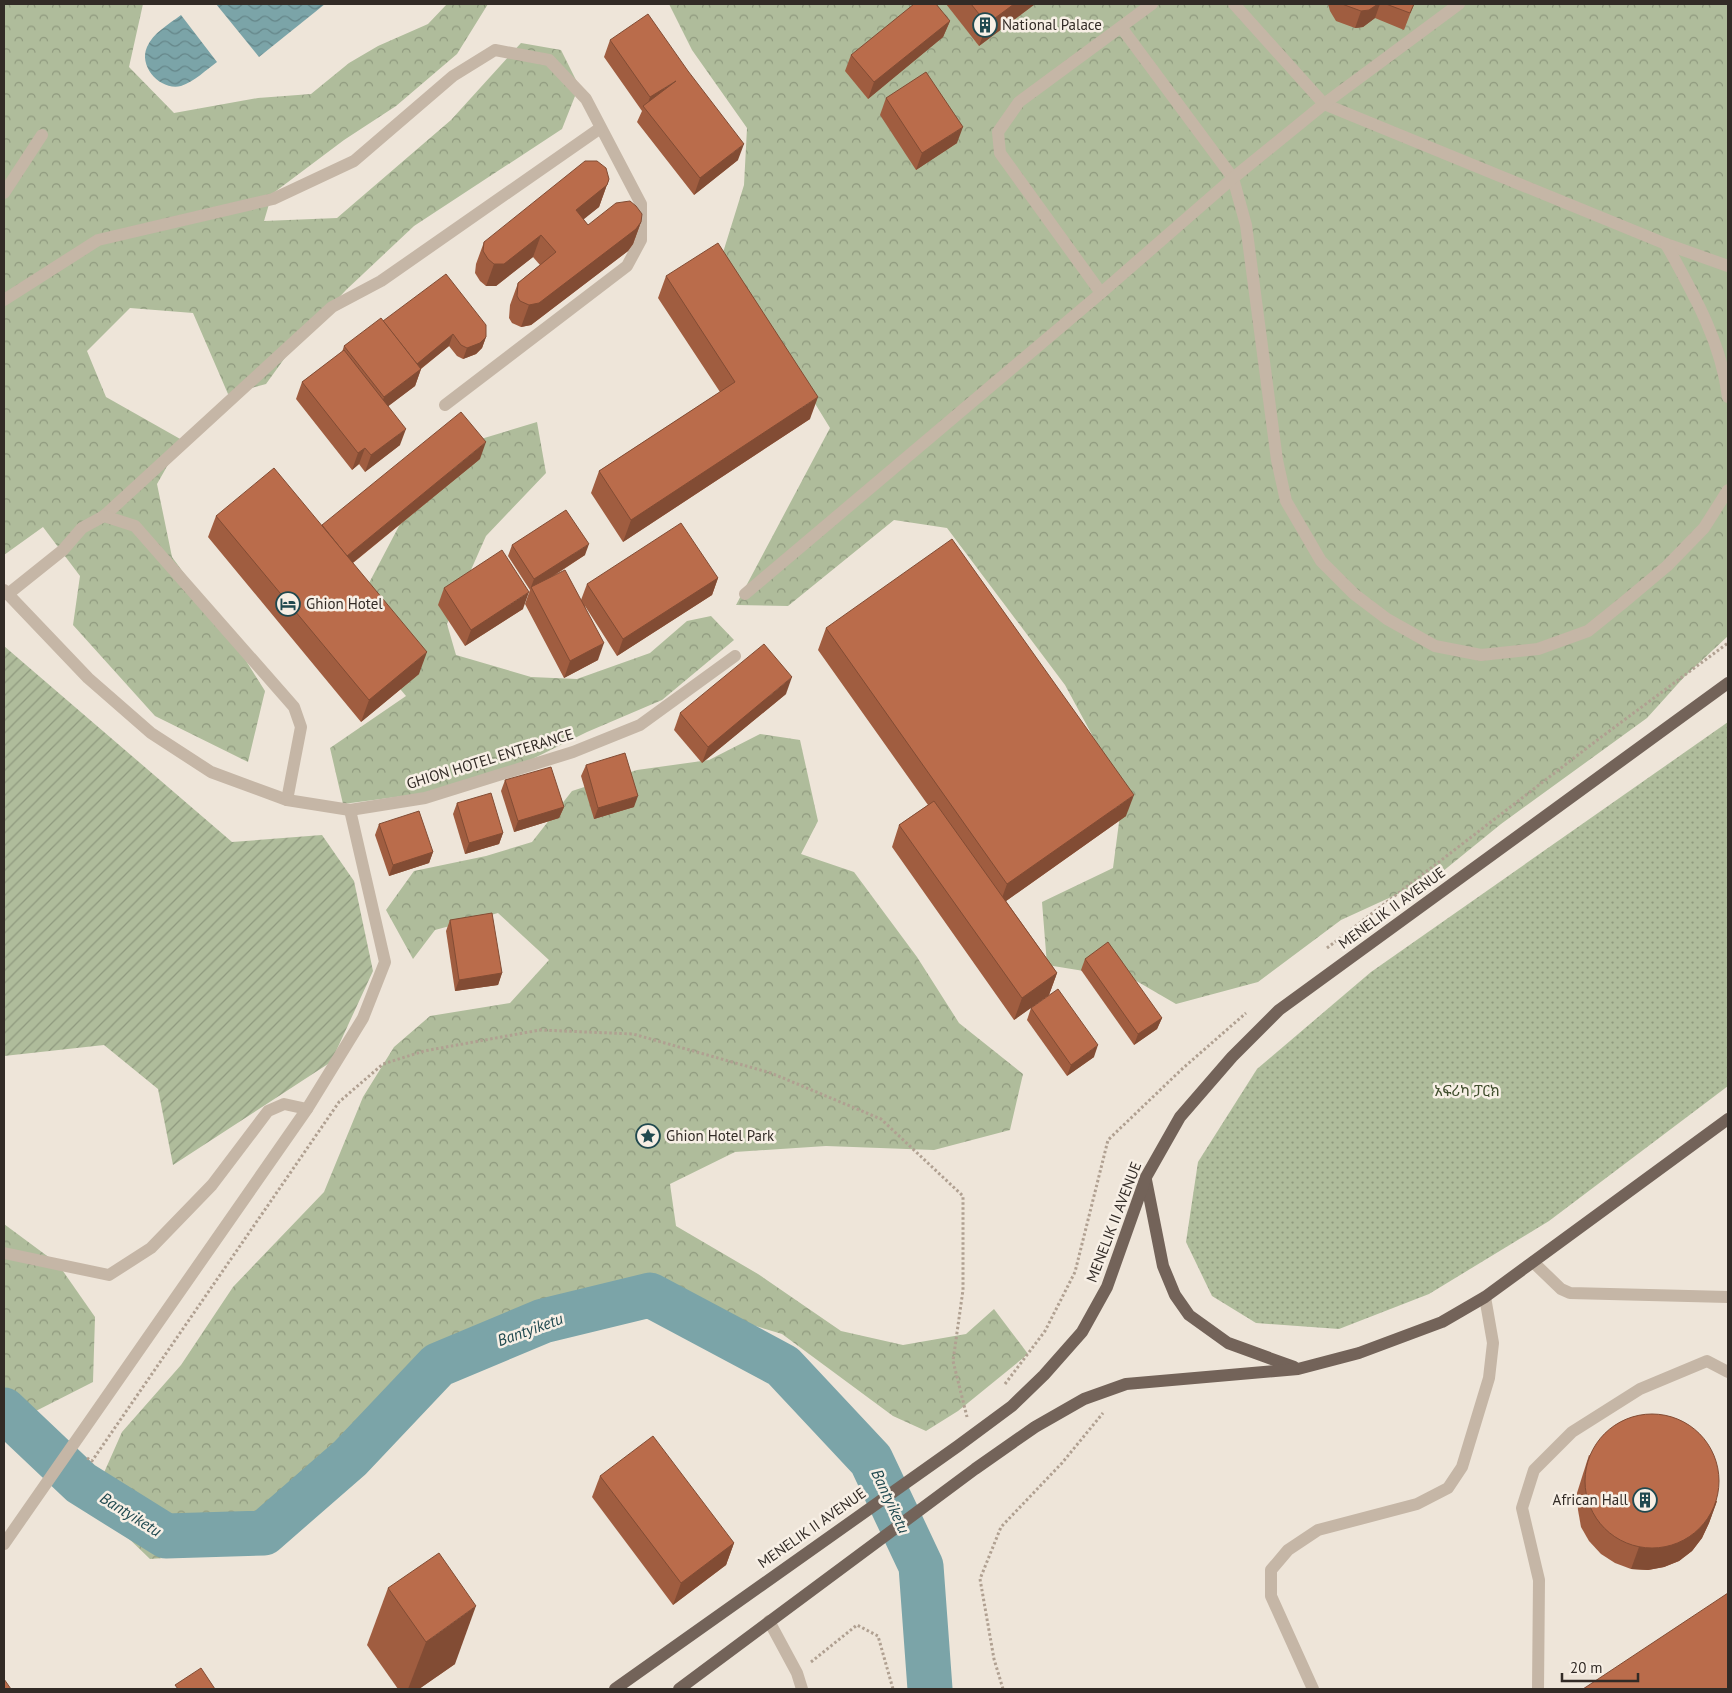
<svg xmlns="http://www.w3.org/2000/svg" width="1732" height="1693" viewBox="0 0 1732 1693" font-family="'PT Sans','Noto Sans Ethiopic',sans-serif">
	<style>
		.forest { fill: url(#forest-crowns) }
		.park { fill: url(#park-dots) }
		.garden { fill: url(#garden-furrows) }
		.water { fill: url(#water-waves) }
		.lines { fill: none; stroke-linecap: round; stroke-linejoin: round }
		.river { stroke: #7ba4a8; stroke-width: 45 }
		.path { stroke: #b0a091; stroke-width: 3; stroke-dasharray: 2.5 2.5; stroke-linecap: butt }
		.lane { stroke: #c5b6a6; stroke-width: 12 }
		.street { stroke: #c5b6a6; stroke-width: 12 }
		.primary { stroke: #736359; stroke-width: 12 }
		.wall { fill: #a05d40 }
		.shaded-wall { fill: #824c34 }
		.building { fill: #ba6c4b; stroke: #824c34 }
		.labels { text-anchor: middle; stroke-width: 5; stroke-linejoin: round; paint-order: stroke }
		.poi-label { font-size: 15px; fill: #322b26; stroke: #f7efe5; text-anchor: start }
		.street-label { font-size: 15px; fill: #322b26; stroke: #f7efe5 }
		.park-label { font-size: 15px; fill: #404e2d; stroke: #f7efe5 }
		.water-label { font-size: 16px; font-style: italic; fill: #20494f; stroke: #f7efe5 }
	</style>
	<defs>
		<pattern id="forest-crowns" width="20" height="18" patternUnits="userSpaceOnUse" patternTransform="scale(1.25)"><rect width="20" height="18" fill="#afbc9b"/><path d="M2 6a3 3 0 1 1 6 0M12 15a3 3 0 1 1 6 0" fill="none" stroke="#8f997e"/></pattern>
		<pattern id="park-dots" width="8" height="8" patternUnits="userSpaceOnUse" patternTransform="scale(1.25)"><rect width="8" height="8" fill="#afbc9b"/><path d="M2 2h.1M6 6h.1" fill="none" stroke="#8f997e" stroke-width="1.8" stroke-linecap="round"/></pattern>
		<pattern id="garden-furrows" width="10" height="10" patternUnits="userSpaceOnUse" patternTransform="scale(1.25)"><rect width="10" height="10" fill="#afbc9b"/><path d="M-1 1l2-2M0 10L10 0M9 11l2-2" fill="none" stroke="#8f997e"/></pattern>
		<pattern id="water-waves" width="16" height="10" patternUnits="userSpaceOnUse" patternTransform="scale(1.25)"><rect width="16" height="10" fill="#7ba4a8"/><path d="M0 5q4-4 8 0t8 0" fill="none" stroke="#658689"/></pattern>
	</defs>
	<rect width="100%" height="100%" fill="#eee5d9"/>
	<g class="forest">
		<path d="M 4,4 L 143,4 L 129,67 L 174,113 L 258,98 L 311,94 L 349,63 L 378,46 L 428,24 L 447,4 L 488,4 L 457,54 L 396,106 L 344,140 L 272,194 L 264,221 L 337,218 L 451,120 L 521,43 L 561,50 L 579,86 L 562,129 L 414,226 L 346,290 L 292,348 L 266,384 L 228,394 L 193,313 L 130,308 L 87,351 L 106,397 L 182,440 L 157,484 L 172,557 L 231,637 L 265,691 L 248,762 L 155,716 L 73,625 L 80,576 L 43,527 L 4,555 Z"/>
		<path d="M 669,4 L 1728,4 L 1728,636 L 1685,676 L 1647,718 L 1501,824 L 1437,876 L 1341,920 L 1258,982 L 1176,1004 L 1133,979 L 1047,965 L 1042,902 L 1113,868 L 1123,792 L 1065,685 L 947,528 L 894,520 L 788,606 L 736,605 L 830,428 L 770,330 L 721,259 L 744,185 L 747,128 L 692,50 Z"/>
		<path d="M 537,422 L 546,473 L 486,536 L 447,624 L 456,655 L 531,677 L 577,679 L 650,653 L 687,621 L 711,616 L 734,640 L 662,700 L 587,732 L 506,772 L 427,793 L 343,804 L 330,748 L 406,696 L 358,639 L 369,583 L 410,505 L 471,442 Z"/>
		<path d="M 760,734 L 800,740 L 818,821 L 801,854 L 854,872 L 917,957 L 959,1023 L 1023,1074 L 1010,1130 L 934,1150 L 826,1146 L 735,1152 L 670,1184 L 676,1226 L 758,1274 L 841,1331 L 903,1345 L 966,1334 L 994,1309 L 1028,1354 L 958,1411 L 926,1431 L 893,1416 L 782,1334 L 682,1304 L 583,1302 L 483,1351 L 411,1418 L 340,1473 L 206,1555 L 150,1559 L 91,1502 L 122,1432 L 181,1365 L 233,1287 L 324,1192 L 363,1097 L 394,1047 L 430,1016 L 510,1003 L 549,960 L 498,913 L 435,930 L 413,959 L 386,910 L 414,871 L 486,856 L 532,842 L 572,791 L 637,770 L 709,760 Z"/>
		<path d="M 4,1224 L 58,1264 L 95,1317 L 93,1382 L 26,1416 L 4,1396 Z"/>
	</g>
	<path class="park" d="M 1728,722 L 1728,1086 L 1549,1221 L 1429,1294 L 1339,1329 L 1256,1323 L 1212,1296 L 1186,1242 L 1198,1162 L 1257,1069 L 1371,972 Z"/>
	<path class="garden" d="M 4,646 L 232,842 L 322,835 L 354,881 L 373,971 L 331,1062 L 173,1165 L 158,1089 L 104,1045 L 4,1056 Z"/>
	<g class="water">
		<path d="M 216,4 L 325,4 L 259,57 Z"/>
		<path d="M 181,15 L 217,62 C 207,69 194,82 181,86 C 161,91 138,67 147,47 C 153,33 169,24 181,15 Z"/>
	</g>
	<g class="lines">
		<path class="river" d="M 4,1410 L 81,1483 L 166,1536 L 264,1533 L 350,1458 L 438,1365 L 543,1321 L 650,1295 L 783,1366 L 871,1460 L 921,1566 L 930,1689"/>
		<g class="path">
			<path d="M 1327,948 L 1600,738 L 1728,643"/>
			<path d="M 1005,1384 L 1045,1331 L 1075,1272 L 1108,1140 L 1182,1069 L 1246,1013"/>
			<path d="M 87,1458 L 92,1461 L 339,1102 L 383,1064 L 424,1051 L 540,1030 L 633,1034 L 771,1073 L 881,1119 L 963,1196 L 963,1290 L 953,1361 L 967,1417"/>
			<path d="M 811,1662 L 857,1625 L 878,1636 L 893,1689"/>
			<path d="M 1003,1689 L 994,1659 L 980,1579 L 1001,1527 L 1062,1463 L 1103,1413"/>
		</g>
		<g class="lane">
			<path d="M 1234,4 L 1324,104 L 1666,244 L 1728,266"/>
			<path d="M 1121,27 L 1233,178 L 1246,225 L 1277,460 L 1286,501 L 1321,561 L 1354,594 L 1387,619 L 1435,646 L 1481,655 L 1538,649 L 1588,631 L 1624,602 L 1667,566 L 1704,528 L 1728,490"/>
			<path d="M 4,193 L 42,135"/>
			<path d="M 1666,244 C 1693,293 1721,341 1728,397"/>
			<path d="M 1101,293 L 1000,153 L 998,132 L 1019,102 L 1152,4"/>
			<path d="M 4,300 L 98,240 L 273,199 L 354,161 L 453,76 L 495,50 L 549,60 L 586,99 L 641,204 L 641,240 L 627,266 L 445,405"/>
			<path d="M 104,516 L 332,307 L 381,281 L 599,129"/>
			<path d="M 4,590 L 88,678 L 151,733 L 211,772 L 287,800 L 350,810 L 425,798 L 573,752 L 640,725 L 735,656"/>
			<path d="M 8,594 L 63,550 L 82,528 L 104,516 L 135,526 L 294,707 L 301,727 L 287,800"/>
			<path d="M 745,594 L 1101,293 L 1233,178 L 1324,104 L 1459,4"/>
			<path d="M 4,1253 L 109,1275 L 151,1248 L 212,1185 L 268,1111 L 284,1104 L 307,1109"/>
			<path d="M 1533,1262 L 1561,1289 L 1570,1293 L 1728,1297"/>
			<path d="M 4,1544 L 307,1109 L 363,1018 L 385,962 L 350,810"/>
			<path d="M 1313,1689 L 1271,1596 L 1271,1570 L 1288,1550 L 1318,1530 L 1417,1504 L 1448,1488 L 1462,1467 L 1489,1378 L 1493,1343 L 1485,1297"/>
			<path d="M 1538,1689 L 1539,1580 L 1522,1508 L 1534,1470 L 1572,1432 L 1640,1389 L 1707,1361 L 1728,1372"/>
		</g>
		<path class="street" d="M 769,1621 L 797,1673 L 802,1689"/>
		<g class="primary">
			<path d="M 1146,1180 L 1163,1266 L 1175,1295 L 1189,1315 L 1228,1343 L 1294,1367"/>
			<path d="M 615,1689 L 958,1446 L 1012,1406 L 1044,1375 L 1082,1332 L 1107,1287 L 1146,1177 L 1180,1117 L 1232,1057 L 1279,1010 L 1728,683"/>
			<path d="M 679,1689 L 975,1469 L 1035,1427 L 1084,1399 L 1126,1384 L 1298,1369 L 1359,1353 L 1442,1322 L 1485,1297 L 1728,1119"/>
		</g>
	</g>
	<g class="wall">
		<path d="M 946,4 L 1035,4 L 979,46 Z"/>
		<path d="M 1328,4 L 1414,4 L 1404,30 L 1375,18 L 1363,27 L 1355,28 L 1336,21 L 1330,11 Z"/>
		<path d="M 950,21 L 943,37 L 868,99 L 845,71 L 851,55 Z"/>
		<path d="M 610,40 L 738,160 L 694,195 L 637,122 L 642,111 L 604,57 Z"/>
		<path d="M 886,98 L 957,143 L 916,170 L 880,115 Z"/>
		<path d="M 609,179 L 599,207 L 583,219 L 588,225 L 641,222 L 633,244 L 628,251 L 531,325 L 521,327 L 512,323 L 509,318 L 510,305 L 518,283 L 540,265 L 533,257 L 496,286 L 486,286 L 480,281 L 475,273 L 476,264 L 484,242 Z"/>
		<path d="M 666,276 L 810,419 L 623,542 L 591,493 L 599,471 L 720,392 L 658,298 Z"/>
		<path d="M 384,321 L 486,337 L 482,348 L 476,354 L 463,359 L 457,356 L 449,346 L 421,369 L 415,386 L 388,406 L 400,445 L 365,472 L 359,464 L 352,470 L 296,399 L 302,382 L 342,352 L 344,346 Z"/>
		<path d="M 480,459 L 353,563 L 419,674 L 361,722 L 208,537 L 216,516 L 322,525 Z"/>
		<path d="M 512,545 L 585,555 L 552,577 L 581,600 L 587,584 L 718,578 L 712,595 L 617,656 L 585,606 L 598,660 L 564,678 L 525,604 L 530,590 L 508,556 Z"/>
		<path d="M 444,588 L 523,609 L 465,646 L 438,605 Z"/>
		<path d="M 826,628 L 1126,816 L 1006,901 L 1057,973 L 1049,995 L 1014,1020 L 892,847 L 899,825 L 928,805 L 818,650 Z"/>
		<path d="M 786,694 L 702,763 L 674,730 L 680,713 Z"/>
		<path d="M 586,765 L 634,807 L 594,819 L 581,776 Z"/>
		<path d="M 505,780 L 564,807 L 559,818 L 514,832 L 501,791 Z"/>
		<path d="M 457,803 L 503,833 L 499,844 L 465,854 L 453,814 Z"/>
		<path d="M 379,824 L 433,852 L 429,863 L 389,876 L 375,835 Z"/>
		<path d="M 450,920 L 502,973 L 498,985 L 455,991 L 446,931 Z"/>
		<path d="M 1085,959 L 1162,1018 L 1157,1029 L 1134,1045 L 1081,970 Z"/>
		<path d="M 1031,1008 L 1094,1057 L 1067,1076 L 1027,1020 Z"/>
		<path d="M 1589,1455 L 1717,1501 L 1709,1523 L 1702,1538 L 1692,1551 L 1679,1561 L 1664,1567 L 1648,1570 L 1631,1569 L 1615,1563 L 1601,1554 L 1589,1541 L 1581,1527 L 1578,1510 L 1577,1493 L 1582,1477 Z"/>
		<path d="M 600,1476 L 734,1543 L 726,1565 L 673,1605 L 592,1497 Z"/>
		<path d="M 388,1588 L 455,1664 L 419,1689 L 398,1689 L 367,1645 Z"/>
	</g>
	<g class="shaded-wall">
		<path d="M 1014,4 L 1035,4 L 979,46 L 987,24 Z"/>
		<path d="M 1378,4 L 1380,4 L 1375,18 L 1363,27 L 1355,28 L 1361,11 Z"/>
		<path d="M 950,21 L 943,37 L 868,99 L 874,82 Z"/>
		<path d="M 676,81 L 646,109 L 650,97 Z"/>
		<path d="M 963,127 L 957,143 L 916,170 L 922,153 Z"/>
		<path d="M 744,144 L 738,160 L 694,195 L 700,178 Z"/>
		<path d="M 609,179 L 599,207 L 568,232 L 576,210 Z"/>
		<path d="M 641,222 L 633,244 L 628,251 L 531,325 L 521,327 L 529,305 Z"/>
		<path d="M 541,235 L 533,257 L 496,286 L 486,286 L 494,264 Z"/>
		<path d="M 453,334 L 449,346 L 409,378 L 413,367 Z"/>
		<path d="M 486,337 L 482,348 L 476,354 L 463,359 L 467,348 Z"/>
		<path d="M 421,369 L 415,386 L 378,414 L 384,397 Z"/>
		<path d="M 818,397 L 810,419 L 623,542 L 631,520 Z"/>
		<path d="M 406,429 L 400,445 L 365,472 L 371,455 Z"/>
		<path d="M 486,442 L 480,459 L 340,573 L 346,557 Z"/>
		<path d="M 365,448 L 359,464 L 352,470 L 358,453 Z"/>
		<path d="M 589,544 L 585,555 L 532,589 L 531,587 L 534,579 Z"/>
		<path d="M 718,578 L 712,595 L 617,656 L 623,639 Z"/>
		<path d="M 529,592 L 523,609 L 465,646 L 471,630 Z"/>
		<path d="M 604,643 L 598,660 L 564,678 L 570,661 Z"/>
		<path d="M 427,652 L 419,674 L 361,722 L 369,700 Z"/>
		<path d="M 792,677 L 786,694 L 702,763 L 708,747 Z"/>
		<path d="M 1134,795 L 1126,816 L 999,906 L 1007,884 Z"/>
		<path d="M 638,796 L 634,807 L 594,819 L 598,808 Z"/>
		<path d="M 564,807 L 559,818 L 514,832 L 518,821 Z"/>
		<path d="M 503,833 L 499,844 L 465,854 L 469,843 Z"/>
		<path d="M 433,852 L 429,863 L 389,876 L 393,865 Z"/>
		<path d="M 502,973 L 498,985 L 455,991 L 459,980 Z"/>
		<path d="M 1057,973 L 1049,995 L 1014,1020 L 1022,998 Z"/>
		<path d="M 1162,1018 L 1157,1029 L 1134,1045 L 1138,1034 Z"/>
		<path d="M 1098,1045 L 1094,1057 L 1067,1076 L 1071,1065 Z"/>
		<path d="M 1717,1501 L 1709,1523 L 1702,1538 L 1692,1551 L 1679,1561 L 1664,1567 L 1648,1570 L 1631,1569 L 1639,1547 Z"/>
		<path d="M 734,1543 L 726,1565 L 673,1605 L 681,1583 Z"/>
		<path d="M 476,1606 L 455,1664 L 419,1689 L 408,1689 L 426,1642 Z"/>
	</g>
	<g class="building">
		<path d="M 914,4 L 936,4 L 950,21 L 874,82 L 851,55 Z"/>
		<path d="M 971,4 L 1014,4 L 987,24 Z"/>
		<path d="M 1342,4 L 1378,4 L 1369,10 L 1361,11 Z"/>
		<path d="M 1386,4 L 1414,4 L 1410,13 Z"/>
		<path d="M 648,14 L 688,71 L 744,144 L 700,178 L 643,106 L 676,81 L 650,97 L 610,40 Z"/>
		<path d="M 926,72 L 963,127 L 922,153 L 886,98 Z"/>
		<path d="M 585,161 L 597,161 L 606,168 L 609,179 L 607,185 L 576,210 L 588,225 L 616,203 L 630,201 L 636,206 L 642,214 L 641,222 L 636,229 L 539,303 L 529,305 L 520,301 L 517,296 L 518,283 L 556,252 L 541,235 L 504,264 L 494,264 L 488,259 L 483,251 L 484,242 Z"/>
		<path d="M 718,243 L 818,397 L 631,520 L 599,471 L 735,382 L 666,276 Z"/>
		<path d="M 446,274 L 486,325 L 486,337 L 480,343 L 467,348 L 461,345 L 453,334 L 417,364 L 383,321 Z"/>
		<path d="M 381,318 L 421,369 L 384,397 L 344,346 Z"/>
		<path d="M 344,350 L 406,429 L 371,455 L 365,448 L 358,453 L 302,382 Z"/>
		<path d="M 461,412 L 486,442 L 347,556 L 322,525 Z"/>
		<path d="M 274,468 L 427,652 L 369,700 L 216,516 Z"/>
		<path d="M 566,510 L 589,544 L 534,579 L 512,545 Z"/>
		<path d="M 681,523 L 718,578 L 623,639 L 587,584 Z"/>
		<path d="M 952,539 L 1134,795 L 1007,884 L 826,628 Z"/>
		<path d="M 502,550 L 529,592 L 471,630 L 444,588 Z"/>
		<path d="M 565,570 L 604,643 L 570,661 L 531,587 Z"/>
		<path d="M 764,644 L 792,677 L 708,747 L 680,713 Z"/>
		<path d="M 625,753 L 638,796 L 598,808 L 586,765 Z"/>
		<path d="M 551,767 L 564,807 L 518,821 L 505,780 Z"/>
		<path d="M 491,793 L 503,833 L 469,843 L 457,803 Z"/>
		<path d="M 934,801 L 1057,973 L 1022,998 L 899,825 Z"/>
		<path d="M 419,811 L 433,852 L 393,865 L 379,824 Z"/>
		<path d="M 492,913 L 502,973 L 459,980 L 450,920 Z"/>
		<path d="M 1108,942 L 1162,1018 L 1138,1034 L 1085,959 Z"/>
		<path d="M 1058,989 L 1098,1045 L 1071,1065 L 1031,1008 Z"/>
		<circle cx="1652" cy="1481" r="67"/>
		<path d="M 653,1436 L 734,1543 L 681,1583 L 600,1476 Z"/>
		<path d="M 439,1553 L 476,1606 L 426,1642 L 388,1588 Z"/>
		<path d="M 1728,1593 L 1728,1689 L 1583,1689 Z"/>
		<path d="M 201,1668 L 215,1689 L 178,1689 L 175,1685 Z"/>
		<path d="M 4,1679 L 11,1689 L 4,1689 Z"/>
	</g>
	<defs>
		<g id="building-ring" transform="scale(1.25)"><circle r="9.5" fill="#f7efe5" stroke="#20494f" stroke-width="1.5"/><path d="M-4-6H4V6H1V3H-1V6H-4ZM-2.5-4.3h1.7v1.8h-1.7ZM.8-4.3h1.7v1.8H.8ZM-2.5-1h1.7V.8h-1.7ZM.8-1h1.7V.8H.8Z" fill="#20494f"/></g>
		<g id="hotel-ring" transform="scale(1.25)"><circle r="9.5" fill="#f7efe5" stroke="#20494f" stroke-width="1.5"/><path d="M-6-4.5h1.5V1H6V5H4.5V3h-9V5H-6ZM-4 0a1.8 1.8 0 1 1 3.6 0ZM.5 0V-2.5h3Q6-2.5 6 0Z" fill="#20494f"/></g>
		<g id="sight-ring" transform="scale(1.25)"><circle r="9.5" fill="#f7efe5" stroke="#20494f" stroke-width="1.5"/><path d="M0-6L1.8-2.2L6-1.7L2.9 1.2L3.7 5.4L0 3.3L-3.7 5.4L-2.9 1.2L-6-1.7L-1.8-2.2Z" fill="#20494f"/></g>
	</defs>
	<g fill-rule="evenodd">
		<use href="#building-ring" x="985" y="25"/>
		<use href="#hotel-ring" x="288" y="604"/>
		<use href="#sight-ring" x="648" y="1136"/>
		<use href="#building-ring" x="1645" y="1500"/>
	</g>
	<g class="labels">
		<g class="poi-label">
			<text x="1002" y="30">National Palace</text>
			<text x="306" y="609">Ghion Hotel</text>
			<text x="666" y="1141">Ghion Hotel Park</text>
			<text x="1628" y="1505" text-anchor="end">African Hall</text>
		</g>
		<g class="street-label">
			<text transform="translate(490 759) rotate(-17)" y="5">GHION HOTEL ENTERANCE</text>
			<text transform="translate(1392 908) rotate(-36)" y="5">MENELIK II AVENUE</text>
			<text transform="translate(1114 1222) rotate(-69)" y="5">MENELIK II AVENUE</text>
			<text transform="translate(812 1528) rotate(-35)" y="5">MENELIK II AVENUE</text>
		</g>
		<g class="park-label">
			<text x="1467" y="1096">አፍሪካ ፓርክ</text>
		</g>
		<g class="water-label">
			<text transform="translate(530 1329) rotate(-20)" y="6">Bantyiketu</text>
			<text transform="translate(891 1501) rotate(65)" y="6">Bantyiketu</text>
			<text transform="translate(131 1514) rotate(32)" y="6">Bantyiketu</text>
		</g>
	</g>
	<rect width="1732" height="1693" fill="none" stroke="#322b26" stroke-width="10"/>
	<path d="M1562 1673v8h76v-8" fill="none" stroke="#322b26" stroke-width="2.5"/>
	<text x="1570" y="1673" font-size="15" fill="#322b26" stroke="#f7efe5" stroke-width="4" paint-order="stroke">20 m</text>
</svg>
